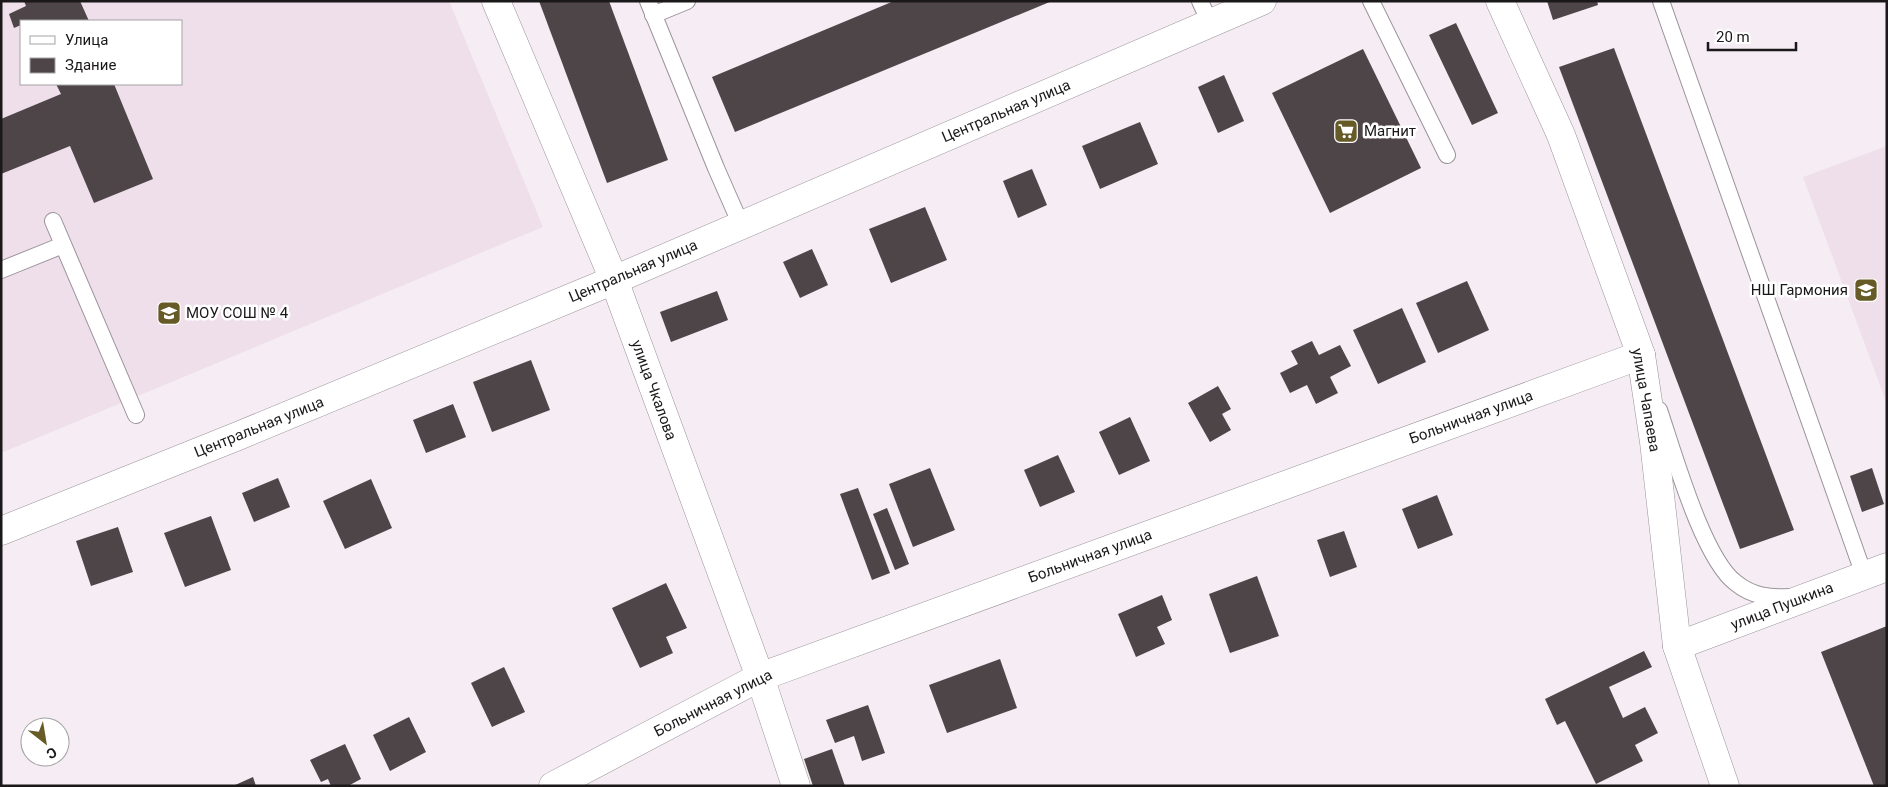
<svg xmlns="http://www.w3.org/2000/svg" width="1888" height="787" viewBox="0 0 1888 787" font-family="Roboto,sans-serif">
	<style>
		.built { fill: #eedfeb; fill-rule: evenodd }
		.building { fill: #4e4548 }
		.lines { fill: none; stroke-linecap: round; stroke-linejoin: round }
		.lane-casing { stroke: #9b939a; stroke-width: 18 }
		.street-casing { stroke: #9b939a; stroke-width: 29 }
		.lane { stroke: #fff; stroke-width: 16 }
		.street { stroke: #fff; stroke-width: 28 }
		.labels { text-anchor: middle; stroke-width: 5; stroke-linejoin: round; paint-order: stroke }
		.street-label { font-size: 15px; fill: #1b181a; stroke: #fff }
		.poi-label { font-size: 15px; fill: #1b181a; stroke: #fff; text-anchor: start }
	</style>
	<rect width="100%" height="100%" fill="#f5ecf4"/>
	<g class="built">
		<path d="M 1,1 L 449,1 L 543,227 L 1,453 ZM 21,21 L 181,21 L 181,84 L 21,84 Z"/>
		<path d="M 1887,146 L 1887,404 L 1803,177 Z"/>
	</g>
	<g class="building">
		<path d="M 24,1 L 80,1 L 89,21 L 21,21 L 21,25 L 14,28 L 9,14 L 26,6 Z"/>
		<path d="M 539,1 L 609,1 L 668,160 L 607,183 Z"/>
		<path d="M 894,1 L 1052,1 L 735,132 L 712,77 Z"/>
		<path d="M 1547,1 L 1597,1 L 1598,5 L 1553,20 Z"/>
		<path d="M 1456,23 L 1498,113 L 1472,125 L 1429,35 Z"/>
		<path d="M 1614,48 L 1794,530 L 1740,549 L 1559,67 Z"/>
		<path d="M 1363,49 L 1421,168 L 1330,213 L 1272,93 Z"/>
		<path d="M 1224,75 L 1244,121 L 1218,133 L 1198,87 Z"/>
		<path d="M 56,84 L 114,84 L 153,179 L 94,203 L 70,146 L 1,174 L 1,119 L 61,94 Z"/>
		<path d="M 1140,122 L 1158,164 L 1100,189 L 1082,146 Z"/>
		<path d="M 1032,169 L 1047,205 L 1018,218 L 1003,181 Z"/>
		<path d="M 925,207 L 947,260 L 891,283 L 869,229 Z"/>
		<path d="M 812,249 L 828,285 L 800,298 L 783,262 Z"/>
		<path d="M 1467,281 L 1489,330 L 1438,353 L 1416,303 Z"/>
		<path d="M 717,291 L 728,320 L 671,342 L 660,312 Z"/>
		<path d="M 1402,308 L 1426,362 L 1378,384 L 1353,330 Z"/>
		<path d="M 1312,341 L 1319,355 L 1340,345 L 1351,366 L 1330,377 L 1338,393 L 1316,404 L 1307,385 L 1290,393 L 1280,373 L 1298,364 L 1291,351 Z"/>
		<path d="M 531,360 L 550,410 L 492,432 L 473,382 Z"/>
		<path d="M 1218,386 L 1231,409 L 1222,414 L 1231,430 L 1210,442 L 1188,403 Z"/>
		<path d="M 453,404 L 466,437 L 426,453 L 413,420 Z"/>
		<path d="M 1130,417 L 1150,461 L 1119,475 L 1099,432 Z"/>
		<path d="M 1058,455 L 1075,492 L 1040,507 L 1024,470 Z"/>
		<path d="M 930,468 L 955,530 L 913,547 L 889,484 Z"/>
		<path d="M 1872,468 L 1884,504 L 1862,512 L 1850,476 Z"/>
		<path d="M 278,478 L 290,507 L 254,522 L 242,493 Z"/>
		<path d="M 371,479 L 392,528 L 345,549 L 323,501 Z"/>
		<path d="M 858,488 L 890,573 L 872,580 L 840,494 Z"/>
		<path d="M 1437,495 L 1453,535 L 1418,549 L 1402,509 Z"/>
		<path d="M 887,508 L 909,564 L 895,570 L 873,514 Z"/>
		<path d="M 211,516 L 231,570 L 185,587 L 164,533 Z"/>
		<path d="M 118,527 L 133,572 L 91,586 L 76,541 Z"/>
		<path d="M 1344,531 L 1357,567 L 1330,577 L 1317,540 Z"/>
		<path d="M 1257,576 L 1279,636 L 1230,653 L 1209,594 Z"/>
		<path d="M 666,583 L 687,628 L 666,637 L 673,653 L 640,668 L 612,608 Z"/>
		<path d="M 1162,595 L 1172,620 L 1157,627 L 1165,644 L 1136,657 L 1118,614 Z"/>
		<path d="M 1887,626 L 1887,786 L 1874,786 L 1821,652 Z"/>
		<path d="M 1644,651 L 1652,667 L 1609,687 L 1623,718 L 1645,707 L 1658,733 L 1635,745 L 1643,761 L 1596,784 L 1565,721 L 1557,725 L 1545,699 Z"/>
		<path d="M 1000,659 L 1017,708 L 947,733 L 929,685 Z"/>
		<path d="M 504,667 L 525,712 L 492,727 L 471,683 Z"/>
		<path d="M 868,705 L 885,753 L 862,761 L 854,736 L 835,743 L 826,720 Z"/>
		<path d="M 409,717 L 426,752 L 390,771 L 373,735 Z"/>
		<path d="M 345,744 L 361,779 L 348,786 L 331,786 L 328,779 L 321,782 L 310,760 Z"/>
		<path d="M 832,749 L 845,786 L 813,786 L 804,759 Z"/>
		<path d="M 253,777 L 256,786 L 233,786 Z"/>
	</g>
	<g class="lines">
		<g class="lane-casing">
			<g id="lane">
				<path d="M 648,1 L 716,168 L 741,225"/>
				<path d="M 1200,1 L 1210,23"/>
				<path d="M 1371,1 L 1447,155"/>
				<path d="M 1661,1 L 1864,575"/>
				<path d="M 653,15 L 687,1"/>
				<path d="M 53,221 L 136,415"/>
				<path d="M 1,270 L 63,245"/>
				<path d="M 1659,410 C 1673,451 1703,559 1736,583 C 1752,596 1769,598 1789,597"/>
			</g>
		</g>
		<g class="street-casing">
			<g id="street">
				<path d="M 496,1 L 614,280 L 760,677 L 796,786"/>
				<path d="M 1500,1 L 1561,135 L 1641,355 L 1654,442 L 1677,646 L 1725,786"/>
				<path d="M 1,531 L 238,436 L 614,280 L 1262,1"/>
				<path d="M 1677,646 L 1887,567"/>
				<path d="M 553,786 L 760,677 L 1641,355"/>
			</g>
		</g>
		<use href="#lane" class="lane"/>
		<use href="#street" class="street"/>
	</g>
	<defs>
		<g id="supermarket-square" transform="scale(1.25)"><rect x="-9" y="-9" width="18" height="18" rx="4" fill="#665a27" stroke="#fff"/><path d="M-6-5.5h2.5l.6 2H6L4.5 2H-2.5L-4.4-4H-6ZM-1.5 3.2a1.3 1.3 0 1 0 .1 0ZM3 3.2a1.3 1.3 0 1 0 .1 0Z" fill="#fff"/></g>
		<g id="school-square" transform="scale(1.25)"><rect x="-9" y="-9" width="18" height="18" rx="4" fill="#665a27" stroke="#fff"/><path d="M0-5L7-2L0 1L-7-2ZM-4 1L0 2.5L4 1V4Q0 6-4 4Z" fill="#fff"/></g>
	</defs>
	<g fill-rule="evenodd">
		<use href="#supermarket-square" x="1346" y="131"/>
		<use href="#school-square" x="1866" y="290"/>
		<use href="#school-square" x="169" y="313"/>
	</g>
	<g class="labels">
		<g class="street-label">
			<text transform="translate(1006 111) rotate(-23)" y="5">Центральная улица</text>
			<text transform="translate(633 271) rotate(-23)" y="5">Центральная улица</text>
			<text transform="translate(654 390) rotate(70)" y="5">улица Чкалова</text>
			<text transform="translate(1646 400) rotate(80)" y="5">улица Чапаева</text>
			<text transform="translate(1471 417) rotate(-20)" y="5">Больничная улица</text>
			<text transform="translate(259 427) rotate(-22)" y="5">Центральная улица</text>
			<text transform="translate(1090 556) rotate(-20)" y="5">Больничная улица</text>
			<text transform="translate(1782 606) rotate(-21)" y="5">улица Пушкина</text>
			<text transform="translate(713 703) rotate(-27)" y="5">Больничная улица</text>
		</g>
		<g class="poi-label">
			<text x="1364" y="136">Магнит</text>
			<text x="1848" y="295" text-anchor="end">НШ Гармония</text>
			<text x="186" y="318">МОУ СОШ № 4</text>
		</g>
	</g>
	<rect width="1888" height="787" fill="none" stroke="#1b181a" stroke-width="5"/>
	<rect x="20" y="20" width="162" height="65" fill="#ffffff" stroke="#a4a3a3"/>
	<rect x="30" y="36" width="25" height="8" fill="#ffffff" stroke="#a4a3a3"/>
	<text x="65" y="45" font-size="15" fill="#1b181a">Улица</text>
	<rect x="30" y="58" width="25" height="15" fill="#4e4548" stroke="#a4a3a3"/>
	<text x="65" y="70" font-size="15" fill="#1b181a">Здание</text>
	<g transform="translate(45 742) rotate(149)"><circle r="24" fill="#ffffff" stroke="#a4a3a3"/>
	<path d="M0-4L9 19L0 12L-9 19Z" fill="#665a27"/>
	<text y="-8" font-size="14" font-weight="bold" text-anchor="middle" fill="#1b181a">С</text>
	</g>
	<path d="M1708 42v8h88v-8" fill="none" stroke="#1b181a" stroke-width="2.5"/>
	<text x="1716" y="42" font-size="15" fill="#1b181a" stroke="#ffffff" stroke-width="4" paint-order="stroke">20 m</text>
</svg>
